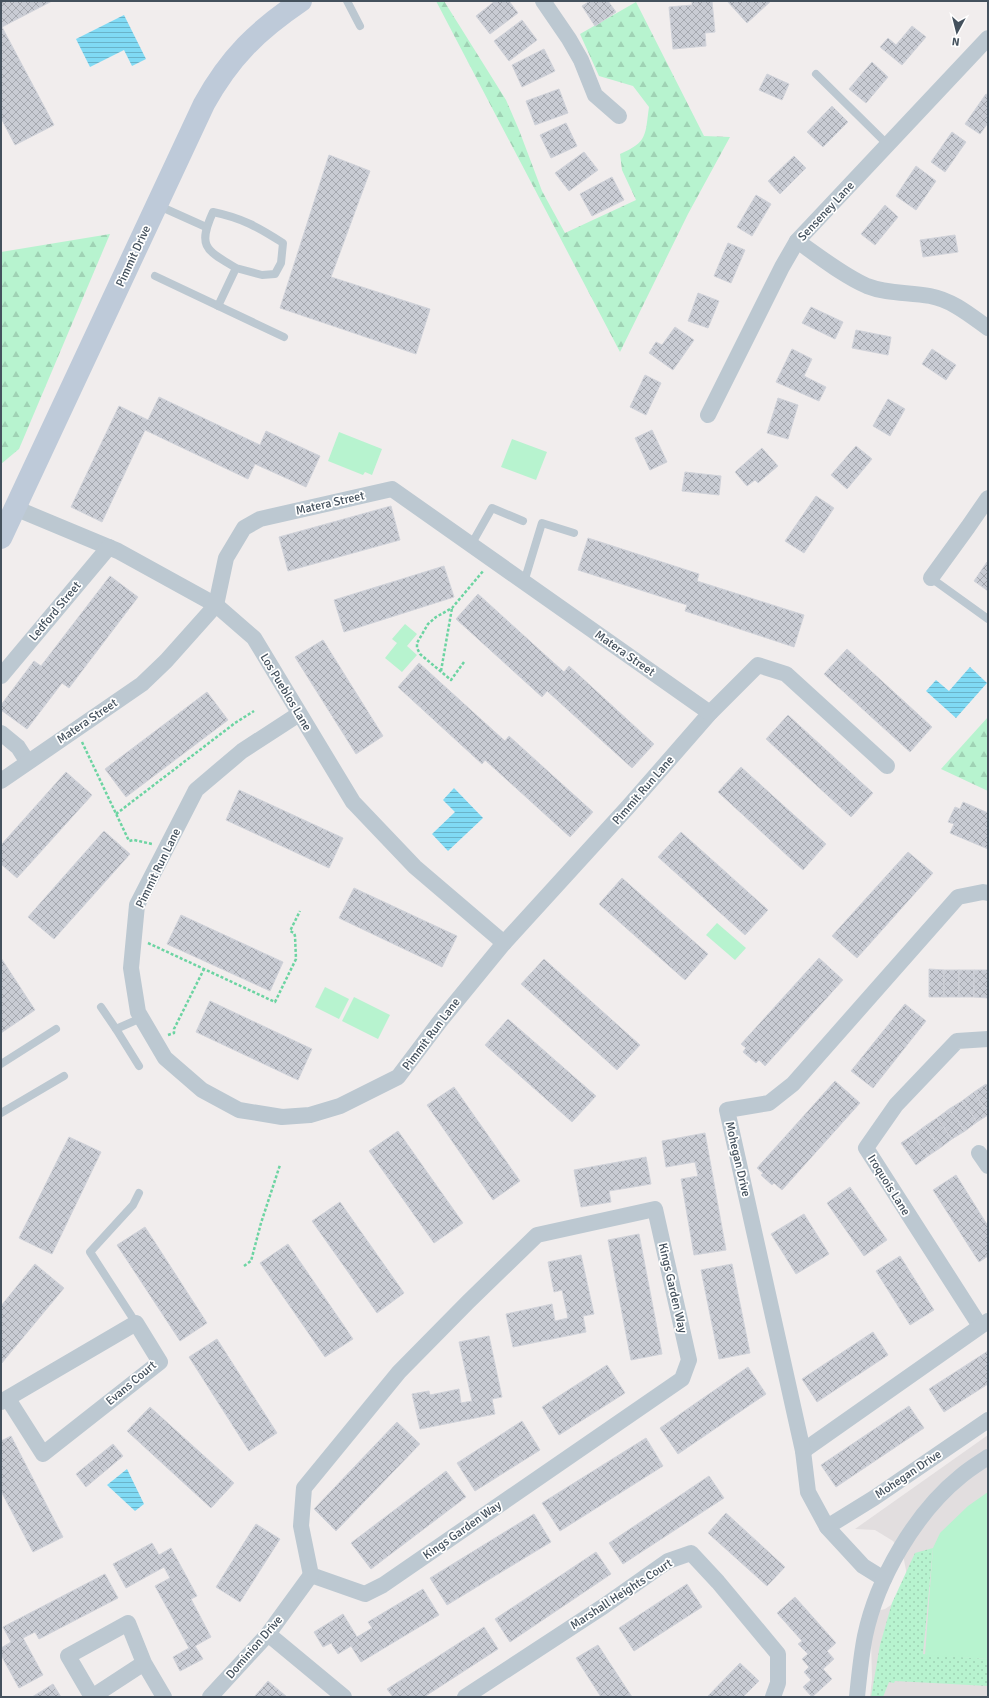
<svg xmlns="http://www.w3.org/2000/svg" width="989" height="1698" viewBox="0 0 989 1698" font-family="Signika,sans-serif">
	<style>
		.education { fill: #e2dedf }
		.grass { fill: url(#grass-dots) }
		.forest { fill: url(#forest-firs) }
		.park { fill: #b7f3cf }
		.water { fill: url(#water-rules) }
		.building { fill: url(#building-cross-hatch); stroke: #d1d3da }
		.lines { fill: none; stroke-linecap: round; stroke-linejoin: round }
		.path { stroke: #6cd4a2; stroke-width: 2.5; stroke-dasharray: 3 2; stroke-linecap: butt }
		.lane { stroke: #bcc8d1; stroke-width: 8 }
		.street { stroke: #bcc8d1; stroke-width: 16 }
		.secondary { stroke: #becad9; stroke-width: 22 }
		.labels { text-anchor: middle; stroke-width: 3.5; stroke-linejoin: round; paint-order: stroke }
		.street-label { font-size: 12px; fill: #44515d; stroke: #fff }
	</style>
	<defs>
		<pattern id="grass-dots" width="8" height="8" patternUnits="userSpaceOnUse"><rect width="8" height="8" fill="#b7f3cf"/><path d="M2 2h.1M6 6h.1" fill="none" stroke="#9fd2b4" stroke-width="1.8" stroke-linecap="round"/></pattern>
		<pattern id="forest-firs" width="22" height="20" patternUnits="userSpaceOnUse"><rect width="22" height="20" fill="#b7f3cf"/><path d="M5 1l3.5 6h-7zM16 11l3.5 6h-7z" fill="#9fd2b4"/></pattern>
		<pattern id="water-rules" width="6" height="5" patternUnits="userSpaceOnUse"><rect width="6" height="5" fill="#80daf4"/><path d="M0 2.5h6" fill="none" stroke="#6ab3c9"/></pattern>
		<pattern id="building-cross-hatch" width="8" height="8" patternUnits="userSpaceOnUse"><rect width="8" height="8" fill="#c9ccd4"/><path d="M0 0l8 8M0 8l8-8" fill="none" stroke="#a5a8af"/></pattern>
	</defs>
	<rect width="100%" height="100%" fill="#f1eded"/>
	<path class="education" d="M 988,1435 L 988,1697 L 870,1697 L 872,1679 L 871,1639 L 877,1611 L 885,1609 L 894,1603 L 907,1575 L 903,1555 L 893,1541 L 875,1530 L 855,1529 Z"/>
	<path class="grass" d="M 933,1548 L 923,1654 L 988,1659 L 988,1686 L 895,1681 L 894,1683 L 889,1682 L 883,1697 L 871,1697 L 880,1645 L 892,1603 L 915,1553 Z"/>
	<g class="forest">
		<path d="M 436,1 L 444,1 L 506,100 L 519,130 L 542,191 L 565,233 L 636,200 L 622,170 L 620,154 C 648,142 645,135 649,107 L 633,86 L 599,76 L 580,34 L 636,2 L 704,136 L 730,137 L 688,214 L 620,352 Z"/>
		<path d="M 110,234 L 19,449 L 1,464 L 1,252 Z"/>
		<path d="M 988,717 L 988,791 L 941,769 Z"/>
	</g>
	<g class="park">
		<path d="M 339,432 L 382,449 L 372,475 L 365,472 L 363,475 L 328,461 Z"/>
		<path d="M 512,439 L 547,452 L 536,480 L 501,467 Z"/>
		<path d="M 405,624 L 417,634 L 407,646 L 417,655 L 402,672 L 385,658 L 397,643 L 392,639 Z"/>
		<path d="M 717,923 L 746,948 L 735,960 L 706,935 Z"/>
		<path d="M 325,987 L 349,999 L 339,1019 L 315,1007 Z"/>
		<path d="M 354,997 L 390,1015 L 378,1039 L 342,1021 Z"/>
		<path d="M 988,1492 L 988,1659 L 925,1655 L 933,1548 L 940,1533 L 968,1506 Z"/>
	</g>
	<g class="water">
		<path d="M 124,15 L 146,59 L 132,66 L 124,50 L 90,67 L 76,39 Z"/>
		<path d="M 970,667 L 987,683 L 956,718 L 926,691 L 936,680 L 949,691 Z"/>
		<path d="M 454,788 L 483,818 L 448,851 L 432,834 L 455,812 L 443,800 Z"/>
		<path d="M 127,1469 L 144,1504 L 135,1511 L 107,1485 Z"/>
	</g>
	<g class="building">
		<path d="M 1,1 L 52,1 L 2,27 L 54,125 L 15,145 L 1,118 Z"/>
		<path d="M 495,1 L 509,1 L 518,13 L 490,34 L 476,16 Z"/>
		<path d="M 590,1 L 608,1 L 616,12 L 595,26 L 582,6 Z"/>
		<path d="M 692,1 L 712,1 L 715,32 L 705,33 L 706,46 L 673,49 L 669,7 L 692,5 Z"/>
		<path d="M 727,1 L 771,1 L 747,23 Z"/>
		<path d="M 522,20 L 537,40 L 509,61 L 494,41 Z"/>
		<path d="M 912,26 L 926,37 L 902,65 L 880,47 L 888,38 L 896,45 Z"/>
		<path d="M 544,49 L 555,71 L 522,87 L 512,65 Z"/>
		<path d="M 872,62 L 888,77 L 866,103 L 849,89 Z"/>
		<path d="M 767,74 L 789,84 L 782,100 L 759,90 Z"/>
		<path d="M 559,89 L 568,113 L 535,125 L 526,101 Z"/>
		<path d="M 986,94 L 988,95 L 988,123 L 980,134 L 965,124 Z"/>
		<path d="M 832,106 L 848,122 L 823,147 L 807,132 Z"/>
		<path d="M 566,123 L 577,146 L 551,158 L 540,135 Z"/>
		<path d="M 952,132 L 966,142 L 945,172 L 931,162 Z"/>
		<path d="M 584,152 L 598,170 L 569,191 L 555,173 Z"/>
		<path d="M 329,155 L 370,171 L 331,277 L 430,309 L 416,354 L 280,308 Z"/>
		<path d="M 794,156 L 806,168 L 780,194 L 768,181 Z"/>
		<path d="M 916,166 L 936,181 L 916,210 L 896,196 Z"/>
		<path d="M 612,177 L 624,200 L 592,216 L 580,194 Z"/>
		<path d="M 756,195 L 771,204 L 752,236 L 737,227 Z"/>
		<path d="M 885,205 L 898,217 L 875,245 L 861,234 Z"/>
		<path d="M 955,235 L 958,252 L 923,257 L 920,240 Z"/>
		<path d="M 728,243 L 745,250 L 731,283 L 714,276 Z"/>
		<path d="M 698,293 L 719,301 L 708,328 L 688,321 Z"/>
		<path d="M 811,307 L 843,322 L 835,339 L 802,323 Z"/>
		<path d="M 675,327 L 694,340 L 673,370 L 649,353 L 656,342 L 662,345 Z"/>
		<path d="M 856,330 L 891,337 L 888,355 L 852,348 Z"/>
		<path d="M 792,349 L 812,359 L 804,376 L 826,387 L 819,401 L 776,382 Z"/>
		<path d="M 932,349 L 956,365 L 946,380 L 922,364 Z"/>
		<path d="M 645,375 L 661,383 L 646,415 L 630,407 Z"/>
		<path d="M 159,397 L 260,445 L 266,431 L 320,456 L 306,487 L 255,464 L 248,479 L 145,430 L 102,522 L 71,507 L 119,406 L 148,420 Z"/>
		<path d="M 778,398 L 798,405 L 788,439 L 767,433 Z"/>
		<path d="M 888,399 L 905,409 L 890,436 L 873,426 Z"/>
		<path d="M 652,430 L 667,462 L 650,470 L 635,438 Z"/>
		<path d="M 856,446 L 872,459 L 847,489 L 831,475 Z"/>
		<path d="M 762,448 L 778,466 L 758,483 L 755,480 L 747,486 L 735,472 Z"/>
		<path d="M 685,472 L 721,476 L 719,495 L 682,491 Z"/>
		<path d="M 816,496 L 834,508 L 804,553 L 785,541 Z"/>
		<path d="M 391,506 L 400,540 L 288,571 L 279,537 Z"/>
		<path d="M 588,538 L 699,574 L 697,581 L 804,615 L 794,647 L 685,611 L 687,605 L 578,570 Z"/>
		<path d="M 987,562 L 988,563 L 988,591 L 974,581 Z"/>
		<path d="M 444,566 L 454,597 L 344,632 L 334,600 Z"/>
		<path d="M 110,576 L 138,597 L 69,688 L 62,683 L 27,729 L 1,710 L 1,705 L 34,661 L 41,666 Z"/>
		<path d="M 478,594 L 564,672 L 569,666 L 654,744 L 632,768 L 547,691 L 542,697 L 456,619 Z"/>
		<path d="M 323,640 L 383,736 L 356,754 L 295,657 Z"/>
		<path d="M 847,649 L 932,727 L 910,752 L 824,674 Z"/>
		<path d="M 419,663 L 505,741 L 509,736 L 593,812 L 570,837 L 485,760 L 482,764 L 398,687 Z"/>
		<path d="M 207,692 L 228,720 L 126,797 L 105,769 Z"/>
		<path d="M 788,715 L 873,793 L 851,817 L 766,739 Z"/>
		<path d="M 741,767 L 826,844 L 803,870 L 718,792 Z"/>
		<path d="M 66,772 L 92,795 L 17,878 L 1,864 L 1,845 Z"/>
		<path d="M 239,790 L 343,838 L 329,868 L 226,820 Z"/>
		<path d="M 963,802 L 988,813 L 988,849 L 950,833 L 954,824 L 948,822 L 955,807 L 960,809 Z"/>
		<path d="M 104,831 L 130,854 L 54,939 L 28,917 Z"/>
		<path d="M 681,832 L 768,910 L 745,935 L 658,857 Z"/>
		<path d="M 908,852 L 933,873 L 857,958 L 832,936 Z"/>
		<path d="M 622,878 L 708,954 L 685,980 L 599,904 Z"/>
		<path d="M 354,888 L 457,936 L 442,967 L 339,918 Z"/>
		<path d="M 181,915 L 283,962 L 270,991 L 167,944 Z"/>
		<path d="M 1,958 L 35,1010 L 1,1033 Z"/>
		<path d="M 819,958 L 843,980 L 765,1066 L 759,1060 L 756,1063 L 743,1052 L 746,1048 L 741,1044 Z"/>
		<path d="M 544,959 L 640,1045 L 617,1070 L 521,984 Z"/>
		<path d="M 929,969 L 944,970 L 944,997 L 929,997 Z"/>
		<rect x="944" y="970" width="15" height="27"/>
		<rect x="959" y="970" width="15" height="27"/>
		<path d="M 974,970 L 988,970 L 988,998 L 974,997 Z"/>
		<path d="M 210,1001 L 312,1049 L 298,1080 L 196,1032 Z"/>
		<path d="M 905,1004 L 926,1021 L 873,1088 L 851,1071 Z"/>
		<path d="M 508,1019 L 596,1096 L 572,1122 L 485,1045 Z"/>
		<path d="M 835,1081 L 860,1103 L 782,1190 L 774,1183 L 772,1185 L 761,1175 L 763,1173 L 757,1168 Z"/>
		<path d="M 986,1084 L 988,1087 L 988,1113 L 974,1092 Z"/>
		<path d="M 454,1087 L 520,1181 L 493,1200 L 427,1105 Z"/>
		<path d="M 974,1092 L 988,1113 L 988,1115 L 977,1122 L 962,1101 Z"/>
		<path d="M 962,1101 L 977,1122 L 965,1131 L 949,1109 Z"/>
		<path d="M 949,1109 L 965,1131 L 952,1139 L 937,1118 Z"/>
		<path d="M 937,1118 L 952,1139 L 940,1148 L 925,1126 Z"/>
		<path d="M 925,1126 L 940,1148 L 928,1156 L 913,1135 Z"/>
		<path d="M 398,1131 L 463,1223 L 434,1243 L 369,1151 Z"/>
		<path d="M 705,1133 L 726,1250 L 694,1255 L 681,1179 L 698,1176 L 695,1162 L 666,1167 L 662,1141 Z"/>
		<path d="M 913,1135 L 928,1156 L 916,1165 L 901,1143 Z"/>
		<path d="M 69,1137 L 101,1152 L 52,1254 L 19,1238 Z"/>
		<path d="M 646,1157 L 651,1184 L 609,1191 L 611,1202 L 581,1207 L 574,1170 Z"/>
		<path d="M 956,1175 L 988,1226 L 988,1256 L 979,1262 L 933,1190 Z"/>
		<path d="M 850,1187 L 887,1240 L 864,1256 L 827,1203 Z"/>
		<path d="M 340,1202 L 404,1293 L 377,1313 L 312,1221 Z"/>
		<path d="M 804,1214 L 829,1254 L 796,1274 L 771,1234 Z"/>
		<path d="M 145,1227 L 207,1323 L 180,1341 L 117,1245 Z"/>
		<path d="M 639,1234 L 662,1354 L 631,1360 L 608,1240 Z"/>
		<path d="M 288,1244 L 353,1339 L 325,1357 L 260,1263 Z"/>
		<path d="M 581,1255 L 594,1314 L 583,1316 L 586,1332 L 513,1347 L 506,1314 L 552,1304 L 555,1321 L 568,1318 L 562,1290 L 554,1292 L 548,1262 Z"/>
		<path d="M 900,1256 L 934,1310 L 910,1325 L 876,1271 Z"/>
		<path d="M 35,1264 L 64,1288 L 1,1364 L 1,1306 Z"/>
		<path d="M 732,1264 L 750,1353 L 719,1359 L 701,1270 Z"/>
		<path d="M 873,1332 L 888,1355 L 817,1402 L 802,1379 Z"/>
		<path d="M 489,1336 L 502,1397 L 492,1399 L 495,1414 L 420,1429 L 412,1394 L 429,1391 L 430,1395 L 459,1389 L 461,1403 L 472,1401 L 459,1342 Z"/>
		<path d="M 217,1339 L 277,1433 L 249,1451 L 189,1357 Z"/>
		<path d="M 988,1351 L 988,1384 L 944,1412 L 929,1389 Z"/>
		<path d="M 607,1365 L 625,1393 L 559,1435 L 542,1407 Z"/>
		<path d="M 748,1367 L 766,1394 L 678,1454 L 660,1428 Z"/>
		<path d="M 909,1406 L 924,1428 L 836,1487 L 821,1465 Z"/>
		<path d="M 150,1407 L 234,1483 L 211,1508 L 127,1431 Z"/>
		<path d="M 522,1421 L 540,1450 L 475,1491 L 457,1463 Z"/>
		<path d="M 397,1422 L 420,1444 L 336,1531 L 314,1509 Z"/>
		<path d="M 11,1436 L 63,1537 L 33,1552 L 1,1491 L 1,1441 Z"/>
		<path d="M 646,1438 L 663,1466 L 560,1531 L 542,1503 Z"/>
		<path d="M 113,1444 L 123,1456 L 86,1487 L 76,1474 Z"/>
		<path d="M 446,1471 L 466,1497 L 371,1569 L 351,1543 Z"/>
		<path d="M 709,1476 L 724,1498 L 623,1564 L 609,1543 Z"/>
		<path d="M 726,1513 L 785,1567 L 767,1586 L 708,1533 Z"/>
		<path d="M 534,1514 L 551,1542 L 447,1605 L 430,1578 Z"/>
		<path d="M 256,1524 L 280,1539 L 240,1602 L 216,1587 Z"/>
		<path d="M 152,1543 L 159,1555 L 171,1548 L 197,1596 L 191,1599 L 211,1637 L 195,1646 L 203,1659 L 180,1671 L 173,1657 L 189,1648 L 155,1586 L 170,1578 L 164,1567 L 126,1588 L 113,1564 Z"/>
		<path d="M 596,1552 L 611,1574 L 510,1642 L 495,1619 Z"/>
		<path d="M 105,1574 L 118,1598 L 39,1639 L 35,1632 L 23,1638 L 43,1675 L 19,1688 L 1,1655 L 1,1648 L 11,1642 L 3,1627 Z"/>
		<path d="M 687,1584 L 702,1607 L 634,1651 L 619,1628 Z"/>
		<path d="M 423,1589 L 439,1615 L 361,1662 L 351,1646 L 338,1654 L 331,1643 L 323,1647 L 314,1632 L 343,1614 L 357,1637 L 372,1628 L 368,1622 Z"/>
		<path d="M 795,1597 L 836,1643 L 827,1651 L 834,1659 L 823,1669 L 832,1679 L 812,1697 L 803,1687 L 811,1680 L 804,1672 L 809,1667 L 802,1659 L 808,1654 L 798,1644 L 802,1641 L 777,1613 Z"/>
		<path d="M 484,1627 L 498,1649 L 424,1697 L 393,1697 L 387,1689 Z"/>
		<path d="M 598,1645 L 632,1697 L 601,1697 L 576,1658 Z"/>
		<path d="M 740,1663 L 759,1681 L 743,1697 L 707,1697 Z"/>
		<path d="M 268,1681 L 287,1697 L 254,1697 Z"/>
		<path d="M 53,1684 L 61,1697 L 32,1697 Z"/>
	</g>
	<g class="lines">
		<g class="path">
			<path d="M 464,662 L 451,680 L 420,654 L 417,648 L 417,643 L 428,624 L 436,617 L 452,608 L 484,570"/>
			<path d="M 441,671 L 452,608"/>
			<path d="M 82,742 L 129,841 L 134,840 L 152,844"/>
			<path d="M 116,814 L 235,723 L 254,711"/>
			<path d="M 148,943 L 275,1002 L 296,959 L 295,936 L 294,933 L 290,931 L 300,911"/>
			<path d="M 168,1035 L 174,1033 L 174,1029 L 204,969"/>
			<path d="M 244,1266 L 251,1261 L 261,1223 L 280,1165"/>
		</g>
		<g class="lane">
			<path d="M 347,1 L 360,26"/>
			<path d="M 816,74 L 888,145"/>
			<path d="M 157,205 L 206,227"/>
			<path d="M 155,276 L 284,337"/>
			<path d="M 218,306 L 236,268 C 206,250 197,247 213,212 C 242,218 258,227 283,243 L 281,263 L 275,274 L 262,275 L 236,268"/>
			<path d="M 471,545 L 492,508 L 523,521"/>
			<path d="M 931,578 L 988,619"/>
			<path d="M 524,582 L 542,523 L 574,533"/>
			<path d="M 101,1007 L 116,1029"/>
			<path d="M 1,1064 L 56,1029"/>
			<path d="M 139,1066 L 116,1029 L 141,1018"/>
			<path d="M 1,1113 L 64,1076"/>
			<path d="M 136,1323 L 90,1252 L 133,1205 L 139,1193"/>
		</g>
		<g class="street">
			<path d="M 543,1 L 569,39 L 581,60 L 595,95 L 619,116"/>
			<path d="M 797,241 C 819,256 842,275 867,286 C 887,294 909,292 930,296 C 952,300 970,315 988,328"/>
			<path d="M 708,415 L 782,267 L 797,241 L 988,38"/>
			<path d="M 15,508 L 118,551 L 216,605 L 254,638 L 353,802 L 415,867 L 504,943"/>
			<path d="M 931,578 L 968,527 L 988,498"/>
			<path d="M 1,676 L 109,547"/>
			<path d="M 299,714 L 242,751 L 196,790 L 137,905 L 131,968 L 138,1012 L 165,1058 L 202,1090 L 239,1110 L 282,1117 L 310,1115 L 340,1106 L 398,1077 L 441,1020 L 504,943 L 628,807 L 710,713 L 758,665 L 786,674 L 887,766"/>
			<path d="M 1,733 L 18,747 L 27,761"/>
			<path d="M 1,781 L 142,684 L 166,661 L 216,605 L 226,558 L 244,528 L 260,519 L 392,489 L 710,713"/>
			<path d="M 979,1153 L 988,1166"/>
			<path d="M 655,1209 L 689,1360 L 682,1379 L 383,1585 L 365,1594 L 311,1575 L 301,1526 L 304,1488 L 399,1372 L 468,1302 L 537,1235 Z"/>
			<path d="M 980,1326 L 866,1148 L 896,1105 L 957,1041 L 988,1039"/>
			<path d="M 1,1402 L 136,1323 L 160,1362 L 43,1454 L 8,1399"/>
			<path d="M 803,1451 L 988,1321"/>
			<path d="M 827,1527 L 808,1492 L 803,1451 L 727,1110 L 769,1103 L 793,1084 L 958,897 L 983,892 L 988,893"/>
			<path d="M 884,1579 L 863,1566 L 827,1527 L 874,1498 L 988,1420"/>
			<path d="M 268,1634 L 344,1697"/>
			<path d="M 144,1663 L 92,1697 L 68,1656 L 128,1623 L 144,1663 L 164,1697"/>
			<path d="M 210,1697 L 268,1634 L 311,1575"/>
			<path d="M 465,1697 L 604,1606 L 668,1561 L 691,1553 L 718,1582 L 778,1654 L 778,1683 L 773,1697"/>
			<path d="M 857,1697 C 859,1677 861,1656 865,1636 C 877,1579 915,1513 961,1476 C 969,1469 979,1463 988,1457"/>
		</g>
		<path class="secondary" d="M 1,538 L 204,104 C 230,57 257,31 301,1"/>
	</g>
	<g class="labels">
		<g class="street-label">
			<text transform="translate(826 211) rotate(-47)" y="4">Senseney Lane</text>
			<text transform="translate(133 256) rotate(-65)" y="4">Pimmit Drive</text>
			<text transform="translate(330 503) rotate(-13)" y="4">Matera Street</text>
			<text transform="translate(55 611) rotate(-50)" y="4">Ledford Street</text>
			<text transform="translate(625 653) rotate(35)" y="4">Matera Street</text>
			<text transform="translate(286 692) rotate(59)" y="4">Los Pueblos Lane</text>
			<text transform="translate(87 721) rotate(-34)" y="4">Matera Street</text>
			<text transform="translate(643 790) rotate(-49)" y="4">Pimmit Run Lane</text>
			<text transform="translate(158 868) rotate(-64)" y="4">Pimmit Run Lane</text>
			<text transform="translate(431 1034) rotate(-53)" y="4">Pimmit Run Lane</text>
			<text transform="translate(738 1159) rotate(77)" y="4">Mohegan Drive</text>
			<text transform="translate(889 1185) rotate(58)" y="4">Iroquois Lane</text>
			<text transform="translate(673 1288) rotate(77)" y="4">Kings Garden Way</text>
			<text transform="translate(131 1383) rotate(-40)" y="4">Evans Court</text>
			<text transform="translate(908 1474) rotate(-34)" y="4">Mohegan Drive</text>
			<text transform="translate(462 1530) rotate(-35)" y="4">Kings Garden Way</text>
			<text transform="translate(621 1594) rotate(-33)" y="4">Marshall Heights Court</text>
			<text transform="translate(254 1647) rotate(-49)" y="4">Dominion Drive</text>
		</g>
	</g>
	<rect width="989" height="1698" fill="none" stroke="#44515d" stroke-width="4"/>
	<g transform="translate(957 32) rotate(187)" stroke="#ffffff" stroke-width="3" paint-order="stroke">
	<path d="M0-3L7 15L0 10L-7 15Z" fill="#44515d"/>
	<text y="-6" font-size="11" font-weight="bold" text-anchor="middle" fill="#44515d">N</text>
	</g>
</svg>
